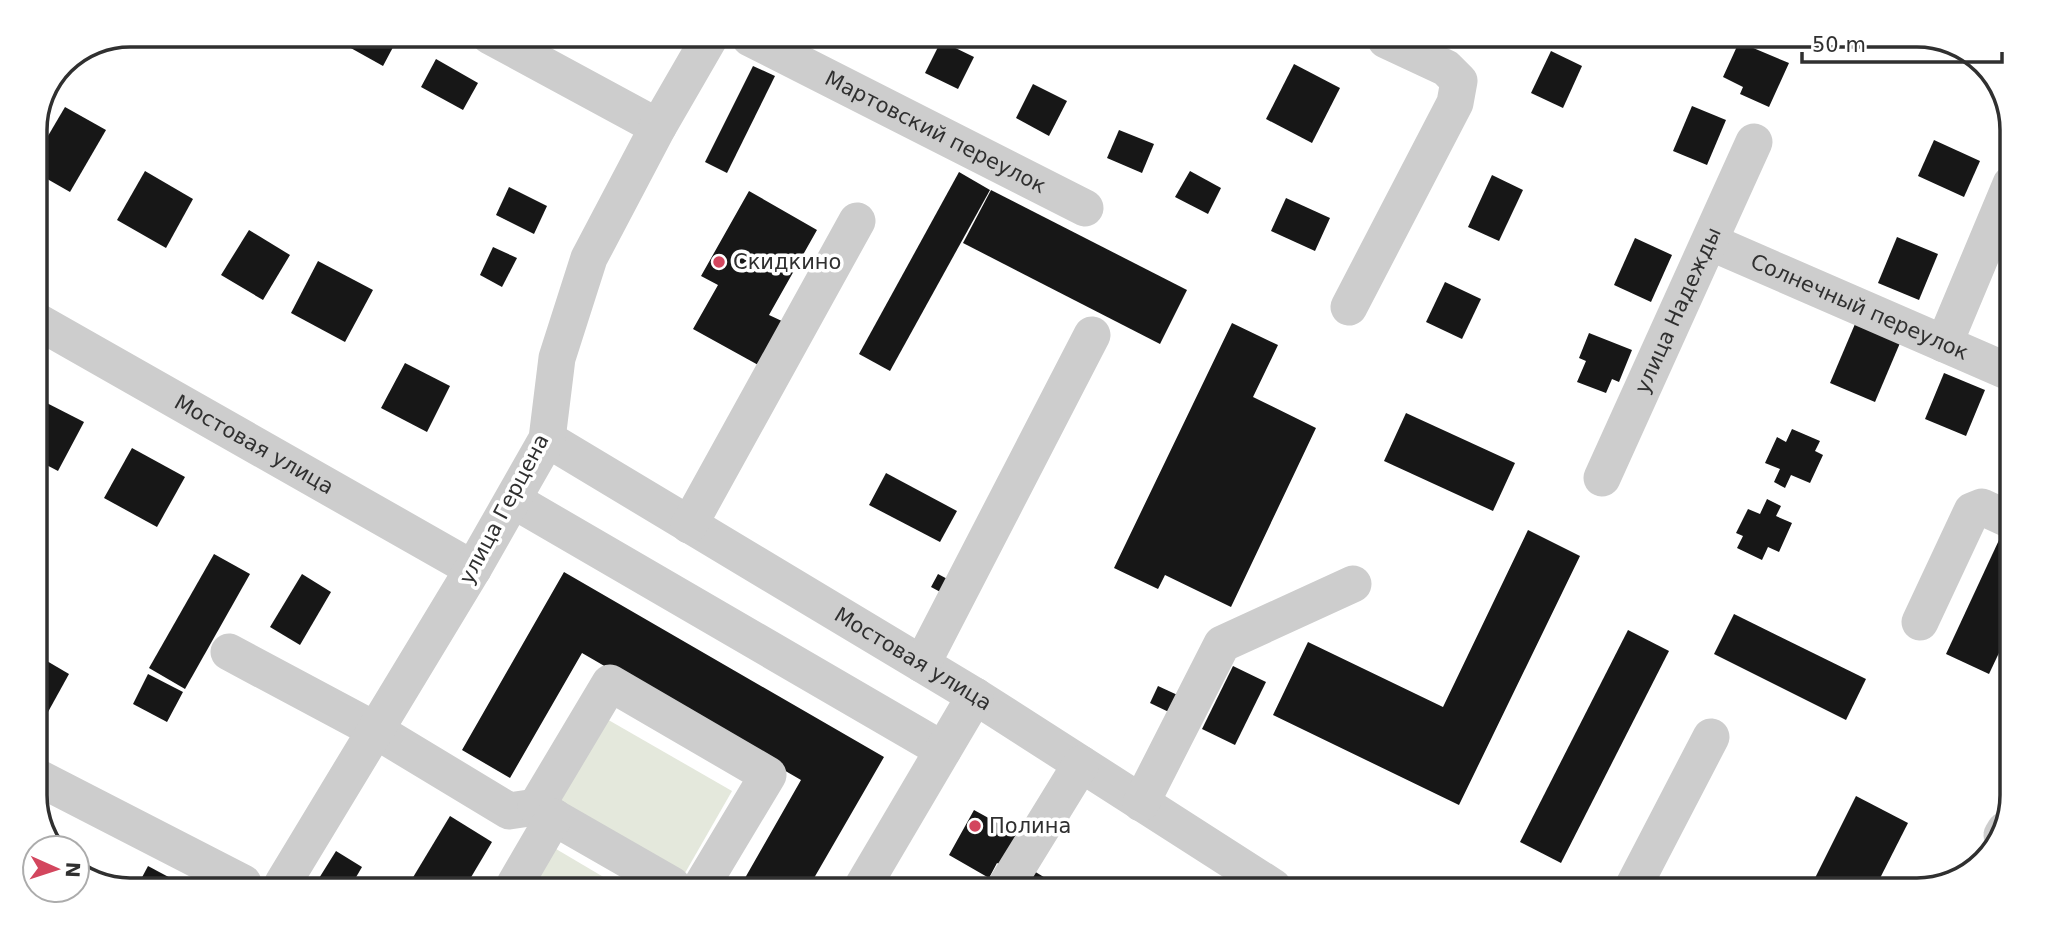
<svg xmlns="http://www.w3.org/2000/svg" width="2047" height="925" viewBox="0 0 2047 925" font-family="'DejaVu Sans',sans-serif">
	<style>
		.green { fill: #e4e8dc }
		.building { fill: #171717 }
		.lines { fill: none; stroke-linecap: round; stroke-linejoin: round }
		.minor { stroke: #cdcdcd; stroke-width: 37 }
		.poi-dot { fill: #d3465e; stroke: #fff; stroke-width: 2.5 }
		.labels { text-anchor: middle; stroke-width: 7; stroke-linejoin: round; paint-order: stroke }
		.street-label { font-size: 21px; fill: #303030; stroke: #fff }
		.poi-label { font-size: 21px; fill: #303030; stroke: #fff; text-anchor: start }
		.rim { fill: none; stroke: #303030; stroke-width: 3.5 }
	</style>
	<rect width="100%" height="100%" fill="#fff"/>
	<g class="green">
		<path d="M 605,718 L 732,791 L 681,880 L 554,807 Z"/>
		<path d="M 551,846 L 617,885 L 529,884 Z"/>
	</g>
	<g class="building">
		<path d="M 343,36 L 399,36 L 383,66 L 340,42 Z"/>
		<path d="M 941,41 L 974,57 L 958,89 L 925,73 Z"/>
		<path d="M 1739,42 L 1789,63 L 1769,107 L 1740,94 L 1743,87 L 1723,77 Z"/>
		<path d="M 1551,51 L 1582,66 L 1563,108 L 1531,93 Z"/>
		<path d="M 436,59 L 478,83 L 463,110 L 421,87 Z"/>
		<path d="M 1294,64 L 1340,88 L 1312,143 L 1266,119 Z"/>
		<path d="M 753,66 L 775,76 L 727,173 L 705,162 Z"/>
		<path d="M 1033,84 L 1067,101 L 1049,136 L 1016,118 Z"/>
		<path d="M 1692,106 L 1726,120 L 1707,165 L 1673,151 Z"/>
		<path d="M 65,107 L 106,130 L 70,192 L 35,172 L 35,158 Z"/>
		<path d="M 1119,130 L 1154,144 L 1142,173 L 1107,158 Z"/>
		<path d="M 1934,140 L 1980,161 L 1964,197 L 1918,176 Z"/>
		<path d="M 145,171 L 193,199 L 166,248 L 117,220 Z"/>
		<path d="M 1190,171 L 1221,188 L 1208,214 L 1175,197 Z"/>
		<path d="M 959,172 L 990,190 L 890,371 L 859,354 Z"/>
		<path d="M 1492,175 L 1523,190 L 1499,241 L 1468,227 Z"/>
		<path d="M 509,187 L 547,206 L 534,234 L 496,215 Z"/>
		<path d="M 991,190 L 1187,290 L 1160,344 L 963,243 Z"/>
		<path d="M 749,191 L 817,230 L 769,315 L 784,322 L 760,366 L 693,329 L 718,285 L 701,276 Z"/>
		<path d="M 1286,198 L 1330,218 L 1315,251 L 1271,231 Z"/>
		<path d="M 249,230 L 290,255 L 263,300 L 221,275 Z"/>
		<path d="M 1897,237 L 1938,254 L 1919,300 L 1878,283 Z"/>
		<path d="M 1635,238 L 1672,255 L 1651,302 L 1614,285 Z"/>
		<path d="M 493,247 L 517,258 L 502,287 L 480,275 Z"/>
		<path d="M 318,261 L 373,290 L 345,342 L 291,313 Z"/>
		<path d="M 1445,282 L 1481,299 L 1462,339 L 1426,322 Z"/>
		<path d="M 1232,323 L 1278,345 L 1253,397 L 1316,428 L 1231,607 L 1165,575 L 1158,589 L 1114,568 Z"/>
		<path d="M 1855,324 L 1900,343 L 1875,402 L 1830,383 Z"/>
		<path d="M 1589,333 L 1632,350 L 1619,382 L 1612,379 L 1606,393 L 1577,382 L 1586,361 L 1579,358 Z"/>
		<path d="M 405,363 L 450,386 L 427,432 L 381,408 Z"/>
		<path d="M 1944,373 L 1985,390 L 1966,436 L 1925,419 Z"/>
		<path d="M 35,397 L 84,422 L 58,471 L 35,459 Z"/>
		<path d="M 1406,413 L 1515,463 L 1493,511 L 1384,461 Z"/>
		<path d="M 1792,429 L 1820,441 L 1815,451 L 1823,455 L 1810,483 L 1791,475 L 1785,488 L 1774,482 L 1780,469 L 1765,463 L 1777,437 L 1786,442 Z"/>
		<path d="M 132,448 L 185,477 L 157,527 L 104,498 Z"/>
		<path d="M 886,473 L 957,511 L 940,542 L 869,505 Z"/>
		<path d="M 1767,499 L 1781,506 L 1776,516 L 1792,523 L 1779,552 L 1768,547 L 1762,560 L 1737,548 L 1743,536 L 1736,533 L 1748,509 L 1760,514 Z"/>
		<path d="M 1528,530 L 1580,556 L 1459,805 L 1273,715 L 1308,642 L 1443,707 Z"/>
		<path d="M 1999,540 L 2008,544 L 2007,636 L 1989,674 L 1946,654 Z"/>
		<path d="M 214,554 L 250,574 L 185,689 L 149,668 Z"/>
		<path d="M 564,572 L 884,757 L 810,885 L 741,885 L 801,780 L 582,653 L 510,778 L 462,750 Z"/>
		<path d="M 302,574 L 331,592 L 300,645 L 270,627 Z"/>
		<path d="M 938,574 L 953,582 L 946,595 L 931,587 Z"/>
		<path d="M 1734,614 L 1866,679 L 1846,720 L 1714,654 Z"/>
		<path d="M 1628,630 L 1669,651 L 1561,863 L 1520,842 Z"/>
		<path d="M 35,654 L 69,674 L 48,712 L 35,706 Z"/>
		<path d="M 1233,666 L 1266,682 L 1235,745 L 1202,729 Z"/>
		<path d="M 148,674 L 183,692 L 167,722 L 133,704 Z"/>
		<path d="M 1158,686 L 1184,698 L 1175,715 L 1150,703 Z"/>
		<path d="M 1856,796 L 1908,823 L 1874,890 L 1809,890 Z"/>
		<path d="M 974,810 L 1023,837 L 1006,867 L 997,863 L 989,878 L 949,855 Z"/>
		<path d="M 450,816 L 492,842 L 467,884 L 409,884 Z"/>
		<path d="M 336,851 L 362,867 L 352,884 L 316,883 Z"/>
		<path d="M 148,866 L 176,881 L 175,883 L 139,883 Z"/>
		<path d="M 1029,868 L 1060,887 L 1017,886 Z"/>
	</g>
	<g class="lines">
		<g class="minor">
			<path d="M 490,36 L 658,127"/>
			<path id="s1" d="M 750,38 L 1085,208"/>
			<path id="s2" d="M 1710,242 L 2009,372"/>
			<path d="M 1349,307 L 1455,103 L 1459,81 L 1446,68 L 1386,40"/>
			<path id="s3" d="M 35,320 L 473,569"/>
			<path d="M 1944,344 L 2011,184"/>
			<path id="s4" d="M 547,439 L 975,696 L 1273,887"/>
			<path id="s5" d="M 1602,478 L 1754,142"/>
			<path d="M 513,500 L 943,750"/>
			<path d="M 689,525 L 857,221"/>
			<path d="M 1920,622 L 1972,511 L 1982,507 L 2008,519"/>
			<path d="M 229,652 L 375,730 L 509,811 L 536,807 L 672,885"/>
			<path d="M 922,664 L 1092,335"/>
			<path d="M 35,776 L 243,883"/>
			<path d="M 1141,803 L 1222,644 L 1353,584"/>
			<path d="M 536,807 L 610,683 L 768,775 L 702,885"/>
			<path d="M 2002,835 L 2005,830"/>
			<path d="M 283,883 L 473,569 L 547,439 L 557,358 L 589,258 L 658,127 L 710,37"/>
			<path d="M 515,884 L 554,817"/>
			<path d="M 863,886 L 975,696"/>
			<path d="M 1006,886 L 1081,764"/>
			<path d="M 1632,889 L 1711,737"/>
		</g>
	</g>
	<g class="poi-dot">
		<circle cx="719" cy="262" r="7"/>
		<circle cx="975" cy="826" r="7"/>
	</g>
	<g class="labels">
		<g class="street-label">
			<text dy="7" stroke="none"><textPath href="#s1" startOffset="208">Мартовский переулок</textPath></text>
			<text dy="7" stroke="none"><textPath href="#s2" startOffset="163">Солнечный переулок</textPath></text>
			<text dy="7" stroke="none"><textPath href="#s5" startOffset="184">улица Надежды</textPath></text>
			<text dy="7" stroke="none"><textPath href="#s3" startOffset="252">Мостовая улица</textPath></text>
			<text transform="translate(504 509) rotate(-62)" y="7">улица Герцена</text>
			<text dy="7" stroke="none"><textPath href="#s4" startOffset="427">Мостовая улица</textPath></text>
		</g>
		<g class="poi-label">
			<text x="733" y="269">Скидкино</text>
			<text x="989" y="833">Полина</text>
		</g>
	</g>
	<path d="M0 0H2047V925H0ZM130 47H1917A83 83 0 0 1 2000 130V795A83 83 0 0 1 1917 878H130A83 83 0 0 1 47 795V130A83 83 0 0 1 130 47Z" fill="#fff" fill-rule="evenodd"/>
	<path class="rim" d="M130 47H1917A83 83 0 0 1 2000 130V795A83 83 0 0 1 1917 878H130A83 83 0 0 1 47 795V130A83 83 0 0 1 130 47Z"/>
	<g transform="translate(56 869) rotate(93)"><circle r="33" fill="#ffffff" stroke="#acacac" stroke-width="2"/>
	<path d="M0-5L12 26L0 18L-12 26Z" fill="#d3465e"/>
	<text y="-10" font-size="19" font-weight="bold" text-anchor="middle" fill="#303030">N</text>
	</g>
	<path d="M1802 52v10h200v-10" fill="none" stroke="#303030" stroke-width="3.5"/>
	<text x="1812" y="52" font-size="21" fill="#303030" stroke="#ffffff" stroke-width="5" paint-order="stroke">50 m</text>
</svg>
